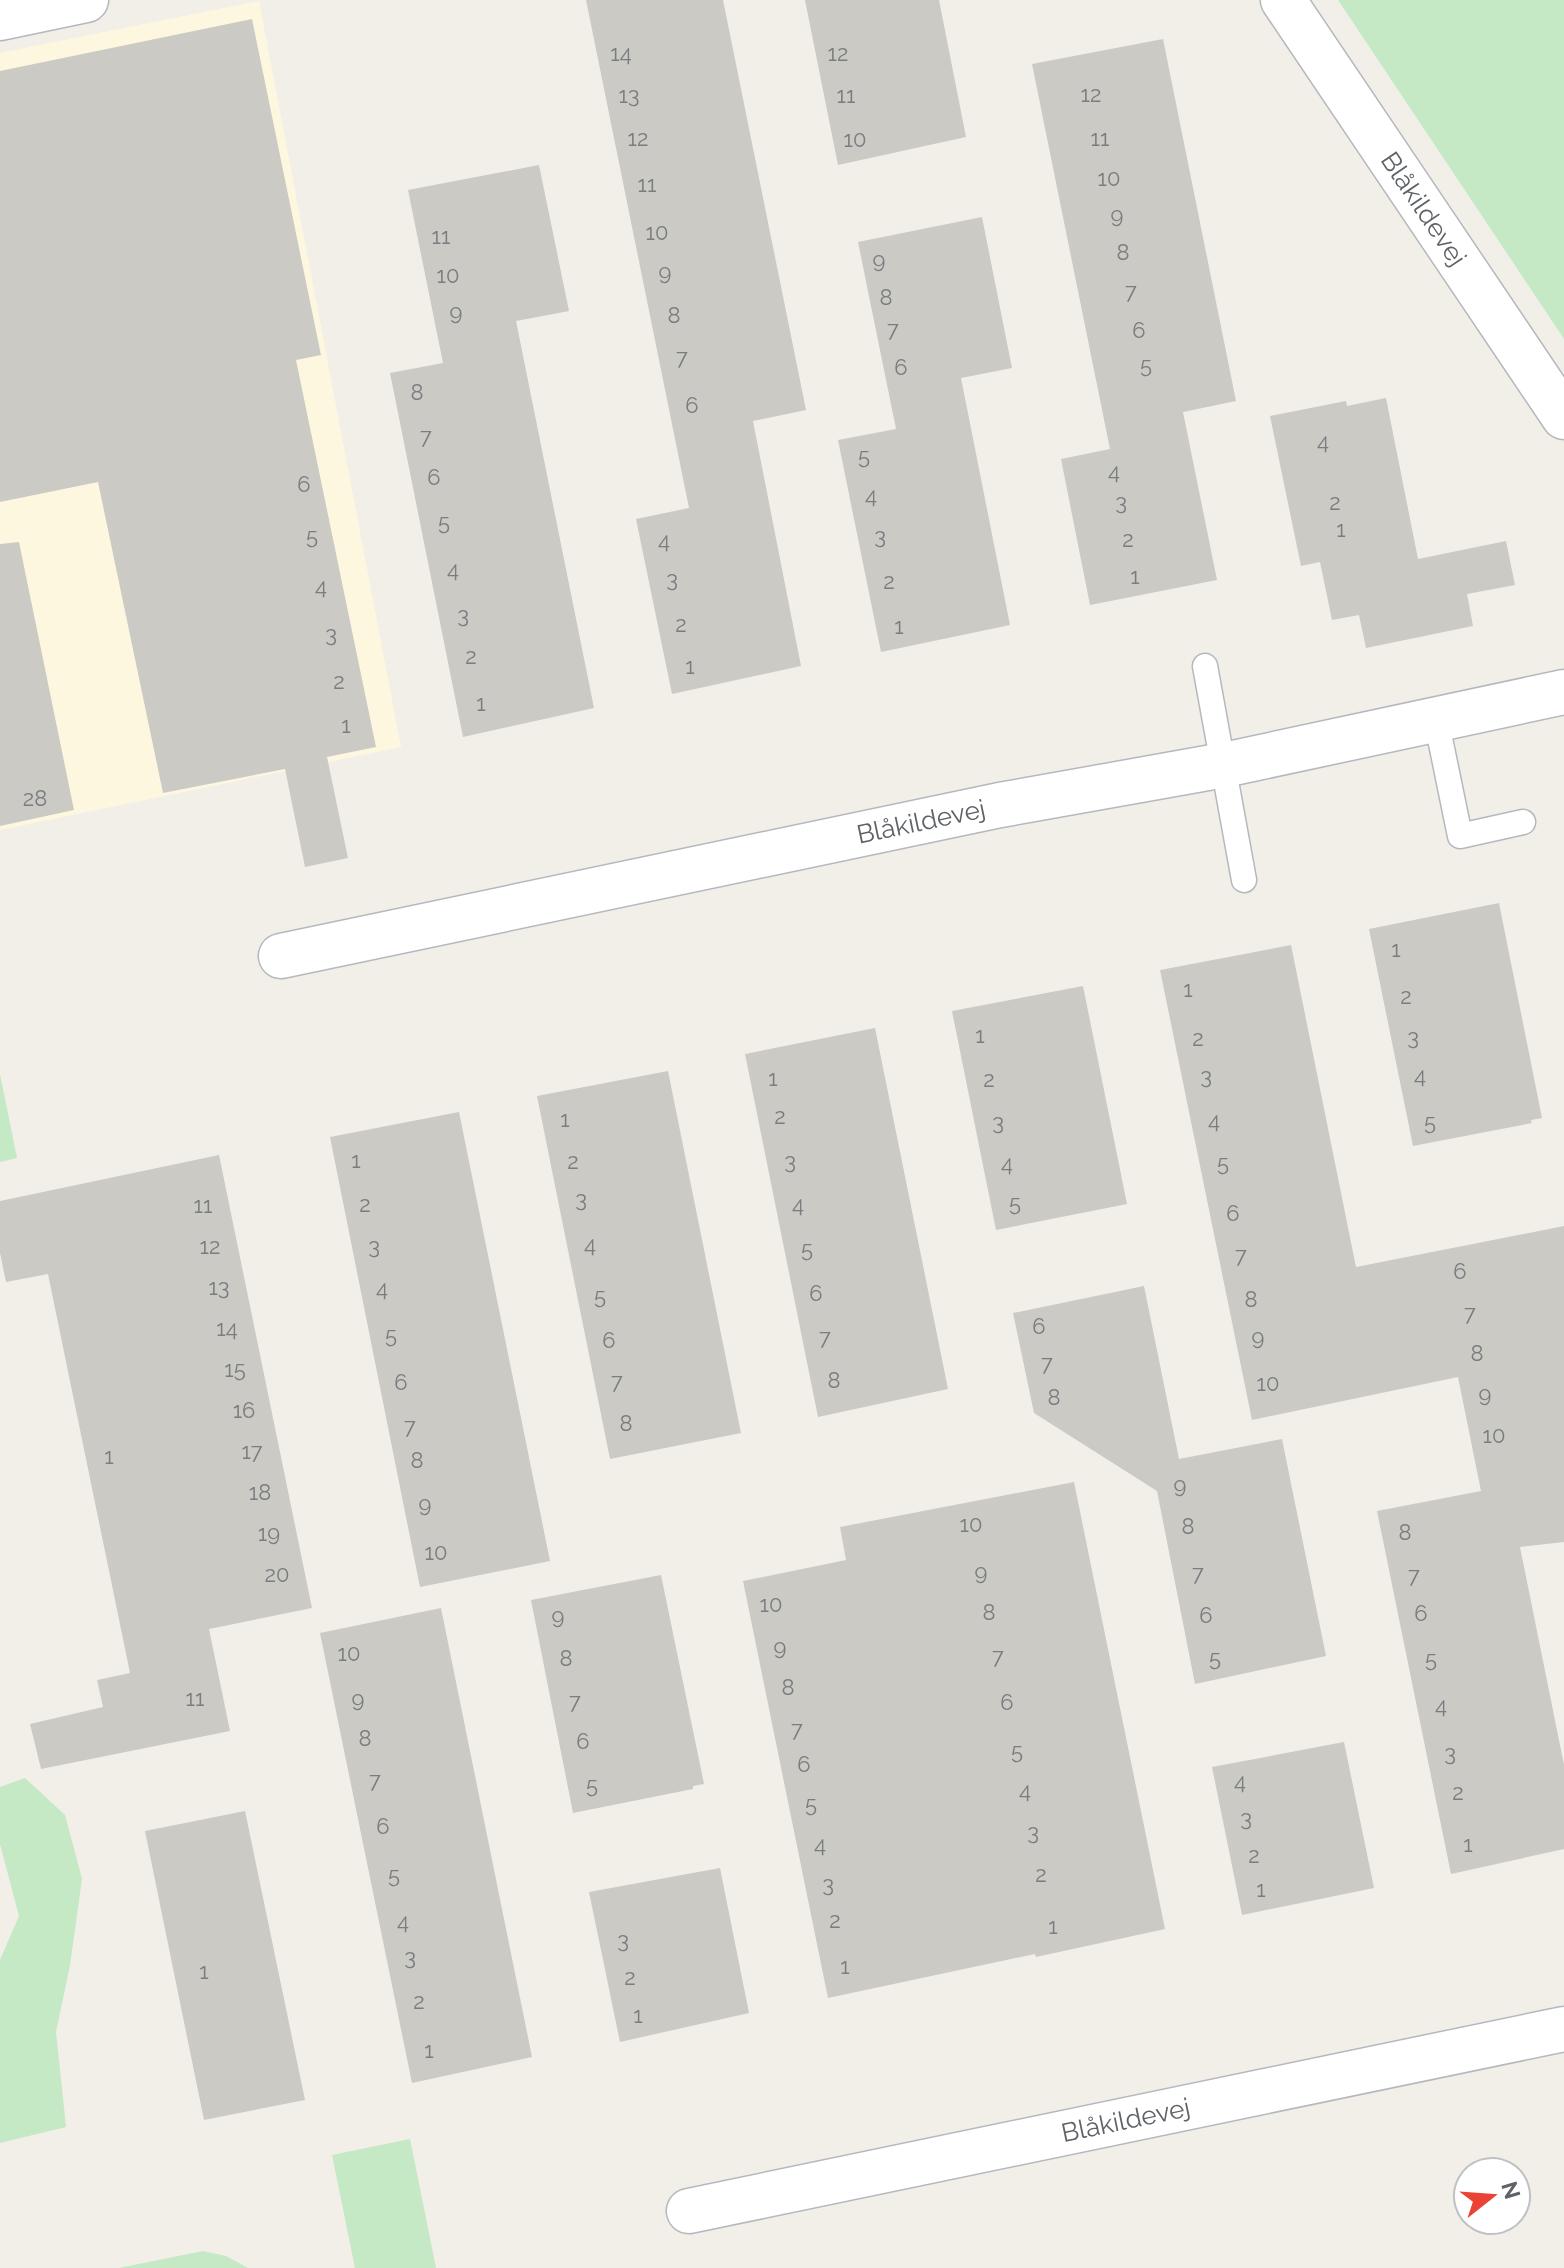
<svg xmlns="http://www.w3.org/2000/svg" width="1564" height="2268" viewBox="0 0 1564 2268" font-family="Raleway,sans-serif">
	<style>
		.commercial { fill: #fef7e0 }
		.green { fill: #c5e8c5 }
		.building { fill: #cccac5 }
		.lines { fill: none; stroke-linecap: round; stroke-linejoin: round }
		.service-casing { stroke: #b5b8bc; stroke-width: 27 }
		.minor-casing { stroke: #b5b8bc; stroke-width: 47 }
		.service { stroke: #fff; stroke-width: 24 }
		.minor { stroke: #fff; stroke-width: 44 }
		.labels { text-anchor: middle; stroke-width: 6; stroke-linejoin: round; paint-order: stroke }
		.number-label { font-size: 22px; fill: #7a7d7f }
		.street-label { font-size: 26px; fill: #5f6368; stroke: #fff }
	</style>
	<rect width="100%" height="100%" fill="#f1efe8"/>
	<path class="commercial" d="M 259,1 L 401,747 L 0,830 L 0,53 Z"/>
	<g class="green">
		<path d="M 1338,0 L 1564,0 L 1564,339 Z"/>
		<path d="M 0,1074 L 17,1158 L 0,1162 Z"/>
		<path d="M 25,1778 L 65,1815 L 82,1879 L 70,1965 L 56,2032 L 66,2127 L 0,2143 L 0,1960 L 19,1916 L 0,1844 L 0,1787 Z"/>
		<path d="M 410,2139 L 436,2268 L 355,2268 L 332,2155 Z"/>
		<path d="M 203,2251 L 226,2256 L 248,2268 L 119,2268 Z"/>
	</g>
	<g class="building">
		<path d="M 586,0 L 723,0 L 806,410 L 753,421 L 801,666 L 672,694 L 636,519 L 689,508 Z"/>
		<path d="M 805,0 L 939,0 L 966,137 L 838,165 Z"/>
		<path d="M 252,19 L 321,355 L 296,360 L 376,747 L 327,757 L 348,858 L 305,867 L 285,769 L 163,793 L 98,482 L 0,502 L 0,71 Z"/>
		<path d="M 1163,39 L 1236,401 L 1183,412 L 1217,580 L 1090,605 L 1061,459 L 1110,449 L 1032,64 Z"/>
		<path d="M 539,165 L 569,311 L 516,321 L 594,708 L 463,737 L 390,373 L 443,363 L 408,190 Z"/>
		<path d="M 982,217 L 1012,368 L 961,378 L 1010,625 L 881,652 L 838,440 L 896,429 L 858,242 Z"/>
		<path d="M 1386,398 L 1418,559 L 1506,541 L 1515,585 L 1467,594 L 1473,626 L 1366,648 L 1359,615 L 1332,620 L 1320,562 L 1301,566 L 1270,416 L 1346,401 L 1347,406 Z"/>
		<path d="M 19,542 L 74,810 L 0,826 L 0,544 Z"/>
		<path d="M 1499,903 L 1542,1118 L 1531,1120 L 1532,1123 L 1413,1146 L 1369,929 Z"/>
		<path d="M 1291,945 L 1356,1267 L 1564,1226 L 1564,1542 L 1520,1547 L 1564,1765 L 1564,1849 L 1451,1874 L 1377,1511 L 1481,1491 L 1458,1377 L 1252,1420 L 1160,970 Z"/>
		<path d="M 1083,986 L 1127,1204 L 996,1230 L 952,1011 Z"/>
		<path d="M 875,1028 L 948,1389 L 818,1417 L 745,1054 Z"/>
		<path d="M 668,1071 L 741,1433 L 610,1459 L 537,1096 Z"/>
		<path d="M 459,1112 L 550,1561 L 420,1587 L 330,1137 Z"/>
		<path d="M 219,1155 L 312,1608 L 209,1629 L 230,1731 L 41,1769 L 30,1724 L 103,1707 L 97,1680 L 130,1673 L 48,1274 L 6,1282 L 0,1253 L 0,1201 Z"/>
		<path d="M 1144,1286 L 1179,1459 L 1282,1439 L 1326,1656 L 1195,1684 L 1157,1491 L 1034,1413 L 1013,1313 Z"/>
		<path d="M 1074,1482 L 1165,1929 L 1036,1957 L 1035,1954 L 828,1998 L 743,1581 L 846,1560 L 840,1527 Z"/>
		<path d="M 661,1575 L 704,1784 L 693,1786 L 693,1789 L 573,1813 L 531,1600 Z"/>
		<path d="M 441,1608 L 532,2057 L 412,2083 L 320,1633 Z"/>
		<path d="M 1344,1742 L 1374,1888 L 1242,1915 L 1212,1767 Z"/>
		<path d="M 245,1811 L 305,2100 L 204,2120 L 145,1831 Z"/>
		<path d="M 720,1868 L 749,2013 L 620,2042 L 589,1892 Z"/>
	</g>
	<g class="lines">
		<g class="service-casing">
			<g id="service">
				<path d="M 1205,666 L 1244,880"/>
				<path d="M 1436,719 L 1460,836 L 1523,822"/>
			</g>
		</g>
		<g class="minor-casing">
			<g id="minor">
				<path id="s1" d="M 1283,0 L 1564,417"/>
				<path d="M 0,18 L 86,0"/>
				<path id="s2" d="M 281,956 L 1000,805 L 1224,765 L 1564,692"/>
				<path id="s3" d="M 689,2211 L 1564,2029"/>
			</g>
		</g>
		<use href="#service" class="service"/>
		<use href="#minor" class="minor"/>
	</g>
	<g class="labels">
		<g class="number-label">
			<text x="621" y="61">14</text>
			<text x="838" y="61">12</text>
			<text x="1091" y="102">12</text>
			<text x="629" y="103">13</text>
			<text x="846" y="103">11</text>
			<text x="638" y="146">12</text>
			<text x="1100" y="146">11</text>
			<text x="855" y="147">10</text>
			<text x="1109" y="186">10</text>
			<text x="647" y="192">11</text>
			<text x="1117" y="223">9</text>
			<text x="657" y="240">10</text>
			<text x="441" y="244">11</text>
			<text x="1123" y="260">8</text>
			<text x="879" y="268">9</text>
			<text x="665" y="280">9</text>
			<text x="448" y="283">10</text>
			<text x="1131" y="299">7</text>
			<text x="886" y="305">8</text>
			<text x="456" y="320">9</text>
			<text x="674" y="323">8</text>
			<text x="893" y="337">7</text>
			<text x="1139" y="338">6</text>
			<text x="682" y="365">7</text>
			<text x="1146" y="373">5</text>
			<text x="901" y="375">6</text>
			<text x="417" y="400">8</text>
			<text x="692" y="413">6</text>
			<text x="426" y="444">7</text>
			<text x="1323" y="449">4</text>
			<text x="864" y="464">5</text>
			<text x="1114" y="479">4</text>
			<text x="434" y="485">6</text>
			<text x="304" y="492">6</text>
			<text x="871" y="503">4</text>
			<text x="1121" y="510">3</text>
			<text x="1335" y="510">2</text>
			<text x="444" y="530">5</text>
			<text x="1341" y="537">1</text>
			<text x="312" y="544">5</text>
			<text x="880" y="544">3</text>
			<text x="1128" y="547">2</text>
			<text x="664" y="548">4</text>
			<text x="453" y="577">4</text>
			<text x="1135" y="584">1</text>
			<text x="672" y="587">3</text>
			<text x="889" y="589">2</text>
			<text x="321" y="594">4</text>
			<text x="463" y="623">3</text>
			<text x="681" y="632">2</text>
			<text x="899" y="634">1</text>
			<text x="331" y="642">3</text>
			<text x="471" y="664">2</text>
			<text x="690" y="674">1</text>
			<text x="339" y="689">2</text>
			<text x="481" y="711">1</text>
			<text x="346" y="733">1</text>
			<text x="35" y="806">28</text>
			<text x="1396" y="957">1</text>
			<text x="1188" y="997">1</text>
			<text x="1406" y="1004">2</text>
			<text x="980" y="1043">1</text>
			<text x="1413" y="1045">3</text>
			<text x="1198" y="1046">2</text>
			<text x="1420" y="1083">4</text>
			<text x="1206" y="1084">3</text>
			<text x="773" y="1086">1</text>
			<text x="989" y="1087">2</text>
			<text x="780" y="1124">2</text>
			<text x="565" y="1127">1</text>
			<text x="1214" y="1128">4</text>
			<text x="998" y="1130">3</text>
			<text x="1430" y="1130">5</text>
			<text x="356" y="1168">1</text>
			<text x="573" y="1169">2</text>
			<text x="790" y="1169">3</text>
			<text x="1007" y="1171">4</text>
			<text x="1223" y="1171">5</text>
			<text x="581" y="1207">3</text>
			<text x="1015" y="1211">5</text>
			<text x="365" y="1212">2</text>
			<text x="798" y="1212">4</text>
			<text x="203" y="1213">11</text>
			<text x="1233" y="1221">6</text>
			<text x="590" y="1252">4</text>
			<text x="210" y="1254">12</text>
			<text x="374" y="1254">3</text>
			<text x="807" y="1257">5</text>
			<text x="1241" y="1263">7</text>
			<text x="1460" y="1279">6</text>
			<text x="219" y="1295">13</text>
			<text x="382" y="1296">4</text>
			<text x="816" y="1301">6</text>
			<text x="600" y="1304">5</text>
			<text x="1251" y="1307">8</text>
			<text x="1470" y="1321">7</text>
			<text x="1039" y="1334">6</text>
			<text x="227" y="1336">14</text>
			<text x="391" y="1343">5</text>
			<text x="825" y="1345">7</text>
			<text x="1258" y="1345">9</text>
			<text x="609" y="1348">6</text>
			<text x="1477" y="1361">8</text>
			<text x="1047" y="1371">7</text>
			<text x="235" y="1377">15</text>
			<text x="834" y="1388">8</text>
			<text x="617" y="1389">7</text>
			<text x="401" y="1390">6</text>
			<text x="1268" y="1391">10</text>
			<text x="1485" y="1402">9</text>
			<text x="1054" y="1405">8</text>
			<text x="244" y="1418">16</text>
			<text x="626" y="1431">8</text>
			<text x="410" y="1434">7</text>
			<text x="1494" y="1443">10</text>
			<text x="252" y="1459">17</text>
			<text x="109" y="1464">1</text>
			<text x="417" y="1468">8</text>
			<text x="1180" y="1493">9</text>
			<text x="260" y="1500">18</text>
			<text x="425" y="1512">9</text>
			<text x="971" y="1532">10</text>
			<text x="1188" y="1534">8</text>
			<text x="1405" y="1540">8</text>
			<text x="269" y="1541">19</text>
			<text x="436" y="1560">10</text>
			<text x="981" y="1580">9</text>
			<text x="1198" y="1581">7</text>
			<text x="277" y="1582">20</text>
			<text x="1414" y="1583">7</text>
			<text x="771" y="1612">10</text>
			<text x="989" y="1620">8</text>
			<text x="1421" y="1621">6</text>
			<text x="1206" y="1623">6</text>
			<text x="558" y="1624">9</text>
			<text x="780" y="1655">9</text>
			<text x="349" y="1661">10</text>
			<text x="998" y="1664">7</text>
			<text x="566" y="1666">8</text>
			<text x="1215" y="1666">5</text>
			<text x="1431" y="1667">5</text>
			<text x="788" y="1695">8</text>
			<text x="195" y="1706">11</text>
			<text x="358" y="1707">9</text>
			<text x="575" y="1709">7</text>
			<text x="1007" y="1710">6</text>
			<text x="1441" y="1713">4</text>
			<text x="797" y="1737">7</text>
			<text x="365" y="1746">8</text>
			<text x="583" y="1749">6</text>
			<text x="1017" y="1759">5</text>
			<text x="1450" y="1761">3</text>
			<text x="804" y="1772">6</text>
			<text x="375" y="1788">7</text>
			<text x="1240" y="1789">4</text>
			<text x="592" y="1793">5</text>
			<text x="1025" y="1798">4</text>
			<text x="1458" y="1800">2</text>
			<text x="811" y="1812">5</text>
			<text x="1246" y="1826">3</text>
			<text x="383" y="1834">6</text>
			<text x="1033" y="1840">3</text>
			<text x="820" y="1852">4</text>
			<text x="1468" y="1852">1</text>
			<text x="1254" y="1863">2</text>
			<text x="1041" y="1882">2</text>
			<text x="394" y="1883">5</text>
			<text x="828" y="1892">3</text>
			<text x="1261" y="1897">1</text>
			<text x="835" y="1928">2</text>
			<text x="403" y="1929">4</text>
			<text x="1053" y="1934">1</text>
			<text x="623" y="1948">3</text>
			<text x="410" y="1965">3</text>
			<text x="845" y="1974">1</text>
			<text x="204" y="1979">1</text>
			<text x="630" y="1985">2</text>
			<text x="419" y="2009">2</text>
			<text x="638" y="2023">1</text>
			<text x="429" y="2058">1</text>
		</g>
		<g class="street-label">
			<text dy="9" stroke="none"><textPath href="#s1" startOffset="252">Blåkildevej</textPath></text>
			<text dy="9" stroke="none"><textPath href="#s2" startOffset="654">Blåkildevej</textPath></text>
			<text dy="9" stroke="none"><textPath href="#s3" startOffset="446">Blåkildevej</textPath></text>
		</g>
	</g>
	<g transform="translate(1492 2196) rotate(73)"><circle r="38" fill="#ffffff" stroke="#bfc1c3" stroke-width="2"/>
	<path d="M0-6L14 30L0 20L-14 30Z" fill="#ea4335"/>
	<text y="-12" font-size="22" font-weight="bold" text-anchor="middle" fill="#5f6368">N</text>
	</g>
</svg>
